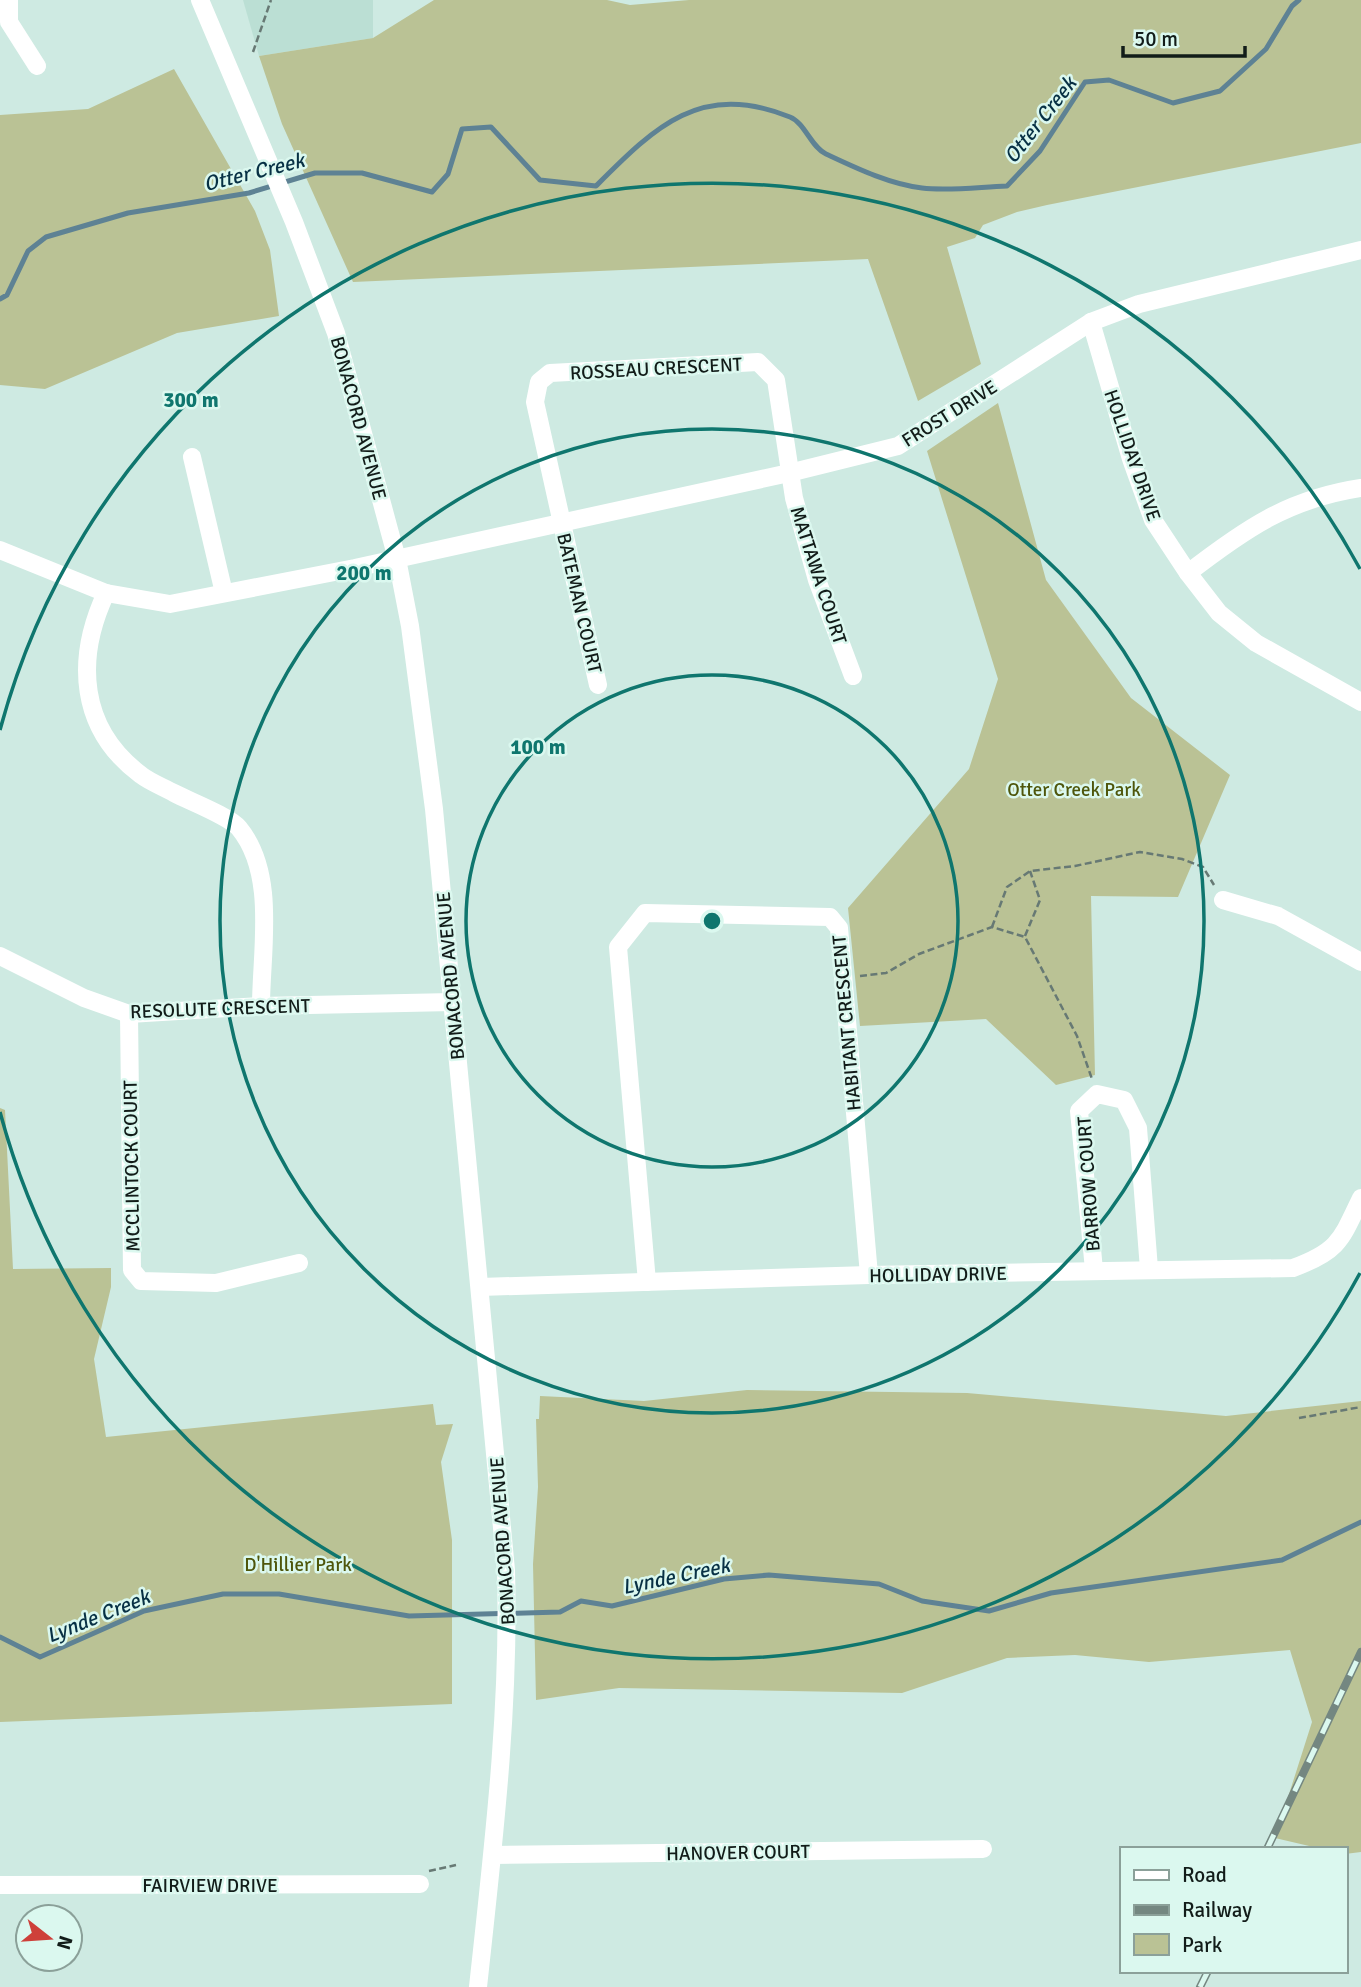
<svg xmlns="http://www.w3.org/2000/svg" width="1361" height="1987" viewBox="0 0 1361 1987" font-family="Signika,sans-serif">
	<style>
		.built { fill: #bbdfd4 }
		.green { fill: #bac295 }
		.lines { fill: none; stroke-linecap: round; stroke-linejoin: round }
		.stream { stroke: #5e8294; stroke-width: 5 }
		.path { stroke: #677974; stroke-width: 2.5; stroke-dasharray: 7 3.5; stroke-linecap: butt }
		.minor { stroke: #fff; stroke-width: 18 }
		.rail-casing { stroke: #748781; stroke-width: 8 }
		.rail { stroke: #dbf8ef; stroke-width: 5; stroke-dasharray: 16; stroke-linecap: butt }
		.ring { fill: none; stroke: #0f766e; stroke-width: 3.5 }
		.labels { text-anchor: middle; stroke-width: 5; stroke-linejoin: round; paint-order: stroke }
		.street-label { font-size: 19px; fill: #121c19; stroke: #dbf8ef }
		.park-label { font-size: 19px; fill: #4e560b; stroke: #dbf8ef }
		.water-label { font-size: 21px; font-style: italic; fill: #073044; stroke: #dbf8ef }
		.centre { fill: #0f766e; stroke: #dbf8ef; stroke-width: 3.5 }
		.ring-label { font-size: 21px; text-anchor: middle; font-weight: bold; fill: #0f766e; stroke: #dbf8ef; stroke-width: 5; stroke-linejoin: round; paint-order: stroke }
	</style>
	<rect width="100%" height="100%" fill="#ceeae2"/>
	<path class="built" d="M 243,0 L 373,0 L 373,38 L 259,56 Z"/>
	<g class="green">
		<path d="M 434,0 L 607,0 L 630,5 L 689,0 L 1361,0 L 1361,143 L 1047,205 L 1017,212 L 983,225 L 975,238 L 947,247 L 981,364 L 918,401 L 868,259 L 353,282 L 282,124 L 259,56 L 373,38 Z"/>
		<path d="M 174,69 L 255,211 L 270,250 L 279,316 L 177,333 L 45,389 L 0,385 L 0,115 L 88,109 Z"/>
		<path d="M 998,403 L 1046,580 L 1131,698 L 1230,775 L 1178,897 L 1091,896 L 1095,1075 L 1056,1085 L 986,1019 L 860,1026 L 848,908 L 969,769 L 998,679 L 927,451 Z"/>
		<path d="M 0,1108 L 5,1110 L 13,1269 L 111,1268 L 111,1287 L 94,1359 L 106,1437 L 433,1404 L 436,1425 L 453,1424 L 441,1462 L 452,1540 L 452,1704 L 0,1722 Z"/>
		<path d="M 747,1390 L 967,1393 L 1226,1416 L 1361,1401 L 1361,1852 L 1345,1854 L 1345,1849 L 1322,1849 L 1275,1838 L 1312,1722 L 1290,1650 L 1149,1662 L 1075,1655 L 1007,1658 L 902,1693 L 619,1688 L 536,1700 L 533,1564 L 538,1487 L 536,1419 L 539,1419 L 540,1396 L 644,1401 Z"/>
	</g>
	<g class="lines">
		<g class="stream">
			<path d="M 0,299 L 7,295 L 28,251 L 46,237 L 128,213 L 249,193 L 315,173 L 362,173 L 432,192 L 448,174 L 462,129 L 491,127 L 540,180 L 596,186 C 655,127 700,81 790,117 C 805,123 811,147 826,154 C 856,168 889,184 922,188 C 949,191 979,187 1007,186 L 1040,151 L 1085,82 L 1109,80 L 1173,103 L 1220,91 L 1266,49 L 1292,6 L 1299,0"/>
			<path d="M 0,1637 L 40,1657 L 144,1611 L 223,1594 L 279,1594 L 409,1616 L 560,1612 L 581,1601 L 612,1606 L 724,1579 L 769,1575 L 879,1584 L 922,1601 L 989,1611 L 1051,1593 L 1282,1560 L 1361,1522"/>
		</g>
		<g class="path">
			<path d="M 253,52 L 271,0"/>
			<path d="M 992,927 L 1007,887 L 1030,871 L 1075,866 L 1140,852 L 1182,859 L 1203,867 L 1214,885"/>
			<path d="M 1025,936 L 1040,900 L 1030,871"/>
			<path d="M 860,976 L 886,973 L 919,954 L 992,927 L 1025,937 L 1077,1036 L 1092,1079"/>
			<path d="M 1299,1418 L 1361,1407"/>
			<path d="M 429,1871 L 456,1865"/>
		</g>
		<g class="minor">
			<path d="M 9,0 L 9,22 L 37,66"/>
			<path d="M 200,0 L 294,222 L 336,333 L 397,559 L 410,626 L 434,809 L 506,1570 C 510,1709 493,1848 478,1987"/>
			<path d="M 1091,322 L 1131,459 L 1153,520 L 1188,573 L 1219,613 L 1256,643 L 1361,702"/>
			<path d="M 192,457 L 224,593"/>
			<path d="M 0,550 L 106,593 L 170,604 L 355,568 L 789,473 L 898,446 L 1091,322 L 1139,304 L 1361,250"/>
			<path d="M 1188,573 C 1245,529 1288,499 1361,488"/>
			<path d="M 106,593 C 75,659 79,729 141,775 C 150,782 163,787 174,793 C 189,801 229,816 239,828 C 277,874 261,951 261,1006"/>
			<path d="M 598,685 L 535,402 L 539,382 L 550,373 L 758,362 L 776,380 L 794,498 L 817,580 L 853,676"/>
			<path d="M 1223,900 L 1278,916 L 1361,962"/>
			<path d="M 0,956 L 84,998 L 129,1014 L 261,1006 L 453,1002"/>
			<path d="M 129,1014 L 132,1270 L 141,1281 L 216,1283 L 299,1263"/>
			<path d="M 1094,1270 L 1079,1111 L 1097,1094 L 1124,1100 L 1138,1128 L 1149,1269"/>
			<path d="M 647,1282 L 618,947 L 645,913 L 830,917 L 839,928 L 869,1275"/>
			<path d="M 480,1287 L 869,1275 L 1293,1268 C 1339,1251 1341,1240 1361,1198"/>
			<path d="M 493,1855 L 983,1849"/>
			<path d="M 0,1885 L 420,1884"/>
		</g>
		<g class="rail-casing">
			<g id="rail">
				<path d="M 1267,1849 L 1361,1652"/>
				<path d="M 1200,1987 L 1208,1971"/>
			</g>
		</g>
		<use href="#rail" class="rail"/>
	</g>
	<g class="ring">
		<circle cx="712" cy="921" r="246"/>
		<circle cx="712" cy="921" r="492"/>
		<path d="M1360 1273A737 737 0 0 1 0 1112M0 730A737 737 0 0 1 1360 569"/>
	</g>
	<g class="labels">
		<g class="street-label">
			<text transform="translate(656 368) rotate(-3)" y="7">ROSSEAU CRESCENT</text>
			<text transform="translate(949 413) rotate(-32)" y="7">FROST DRIVE</text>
			<text transform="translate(359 418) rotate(75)" y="7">BONACORD AVENUE</text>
			<text transform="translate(1133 455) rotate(71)" y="7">HOLLIDAY DRIVE</text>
			<text transform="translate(819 575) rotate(72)" y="7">MATTAWA COURT</text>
			<text transform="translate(580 603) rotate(77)" y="7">BATEMAN COURT</text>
			<text transform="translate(450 976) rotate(-95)" y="7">BONACORD AVENUE</text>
			<text transform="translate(220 1008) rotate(-2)" y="7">RESOLUTE CRESCENT</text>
			<text transform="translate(846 1023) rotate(-95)" y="7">HABITANT CRESCENT</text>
			<text transform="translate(131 1166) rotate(-91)" y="7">MCCLINTOCK COURT</text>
			<text transform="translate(1088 1184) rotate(-94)" y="7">BARROW COURT</text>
			<text transform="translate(938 1274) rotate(-1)" y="7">HOLLIDAY DRIVE</text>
			<text transform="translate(502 1541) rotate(-94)" y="7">BONACORD AVENUE</text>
			<text transform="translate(738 1852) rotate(-1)" y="7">HANOVER COURT</text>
			<text x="210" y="1892">FAIRVIEW DRIVE</text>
		</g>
		<g class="park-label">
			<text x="1074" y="796">Otter Creek Park</text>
			<text x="298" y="1571">D'Hillier Park</text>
		</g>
		<g class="water-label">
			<text transform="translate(1040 120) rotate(-52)" y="7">Otter Creek</text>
			<text transform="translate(254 172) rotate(-14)" y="7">Otter Creek</text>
			<text transform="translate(676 1576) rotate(-12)" y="7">Lynde Creek</text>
			<text transform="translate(98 1616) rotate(-22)" y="7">Lynde Creek</text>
		</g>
	</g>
	<circle cx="712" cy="921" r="10" class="centre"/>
	<g class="ring-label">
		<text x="191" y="407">300 m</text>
		<text x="364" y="580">200 m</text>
		<text x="538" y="754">100 m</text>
	</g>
	<rect x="1120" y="1847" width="228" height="126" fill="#dbf8ef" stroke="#8ba099" stroke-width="2"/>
	<rect x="1134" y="1870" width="35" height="10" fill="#ffffff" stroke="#8ba099" stroke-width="2"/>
	<text x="1182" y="1882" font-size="21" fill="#121c19">Road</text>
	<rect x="1134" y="1905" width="35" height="10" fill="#748781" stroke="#8ba099" stroke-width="2"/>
	<text x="1182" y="1917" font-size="21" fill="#121c19">Railway</text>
	<rect x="1134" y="1934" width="35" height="21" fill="#bac295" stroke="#8ba099" stroke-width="2"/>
	<text x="1182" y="1952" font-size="21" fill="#121c19">Park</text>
	<g transform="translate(49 1938) rotate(107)"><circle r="33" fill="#dbf8ef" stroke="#8ba099" stroke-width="2"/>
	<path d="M0-5L12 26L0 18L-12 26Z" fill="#ce403a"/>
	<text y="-10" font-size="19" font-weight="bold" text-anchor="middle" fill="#121c19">N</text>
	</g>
	<path d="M1123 46v10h122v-10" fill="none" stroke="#121c19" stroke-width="3.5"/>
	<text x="1134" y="46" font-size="21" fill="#121c19" stroke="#dbf8ef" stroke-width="5" paint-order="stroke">50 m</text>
</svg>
